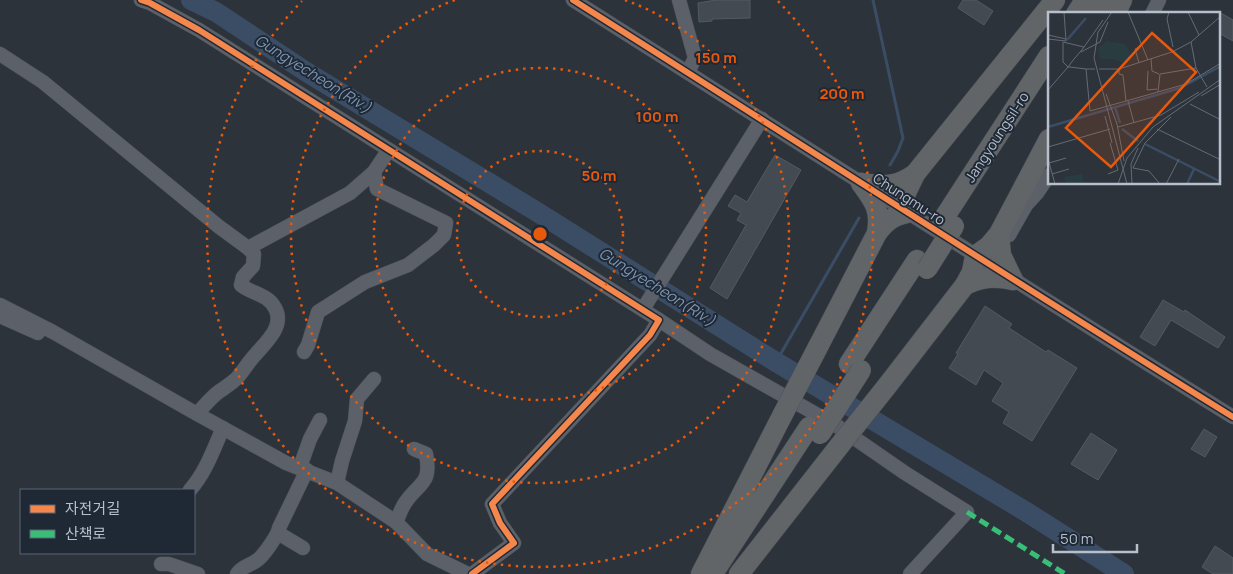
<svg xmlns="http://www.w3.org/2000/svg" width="1233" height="574" viewBox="0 0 1233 574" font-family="Manrope,'Noto Sans KR',sans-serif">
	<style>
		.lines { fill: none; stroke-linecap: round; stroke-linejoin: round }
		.stream { stroke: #3b4d65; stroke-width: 3 }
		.river { stroke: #3b4d65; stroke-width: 20 }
		.building { fill: #444a51; stroke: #545a63 }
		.minor-casing { stroke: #4a4f55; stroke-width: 15 }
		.highway-casing { stroke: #494f57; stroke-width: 21 }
		.minor { stroke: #5c6169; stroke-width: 14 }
		.highway { stroke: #626568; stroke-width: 20 }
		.highway-bridge-casing { stroke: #494f57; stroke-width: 21; stroke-linecap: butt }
		.highway-bridge { stroke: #626568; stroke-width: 20 }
		.quiet { stroke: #3abd76; stroke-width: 5; stroke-dasharray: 10 5; stroke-linecap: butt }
		.cycleway-casing { stroke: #1f2936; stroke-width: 9 }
		.cycleway { stroke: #f5874c; stroke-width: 6 }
		.ring { fill: none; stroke: #e8590c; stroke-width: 2.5; stroke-dasharray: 2.5 5 }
		.labels { text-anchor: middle; stroke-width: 4; stroke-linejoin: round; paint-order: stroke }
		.street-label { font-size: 14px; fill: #b7bfcb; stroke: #1f2936 }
		.water-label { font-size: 15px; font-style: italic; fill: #7f96b2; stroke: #1f2936 }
		.inset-river { fill: none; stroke: #3b4d65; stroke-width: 2.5 }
		.inset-road { fill: none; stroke: #646b75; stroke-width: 1 }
		.view { fill: #e8590c; fill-opacity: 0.15; stroke: #e8590c; stroke-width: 2.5 }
		.inset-edge { fill: none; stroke: #b7bfcb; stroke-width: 2.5 }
		.centre { fill: #e8590c; stroke: #1f2936; stroke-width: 2.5 }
		.ring-label { font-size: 15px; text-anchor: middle; font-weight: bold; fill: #e8590c; stroke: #1f2936; stroke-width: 4; stroke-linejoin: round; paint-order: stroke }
	</style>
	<rect width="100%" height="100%" fill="#2c333b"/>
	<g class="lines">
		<g class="stream">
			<path d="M 873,0 L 903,138 L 898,151 L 890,165"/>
			<path d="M 776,362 L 859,218"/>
		</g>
		<path class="river" d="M 191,0 L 216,12 L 308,73 L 534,210 L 776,362 L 1025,511 L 1124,574"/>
	</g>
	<g class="building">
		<path d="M 716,0 L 750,0 L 750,18 L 712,19 L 712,21 L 699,22 L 698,3 Z"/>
		<path d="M 963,0 L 976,0 L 993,11 L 984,25 L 958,8 Z"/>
		<path d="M 1219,12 L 1233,20 L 1233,41 L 1219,33 Z"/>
		<path d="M 775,155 L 801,170 L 727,299 L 710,288 L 746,225 L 737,220 L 741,213 L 728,206 L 735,195 L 747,202 Z"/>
		<path d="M 1163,300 L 1184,312 L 1185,310 L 1225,337 L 1218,348 L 1171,320 L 1155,346 L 1140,337 Z"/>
		<path d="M 985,306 L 1012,324 L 1009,328 L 1046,352 L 1048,350 L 1077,368 L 1032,441 L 1003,423 L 1009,412 L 992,401 L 1003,383 L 984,370 L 976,385 L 949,368 L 958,354 L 956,353 Z"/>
		<path d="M 1204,429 L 1217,437 L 1205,457 L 1191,449 Z"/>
		<path d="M 1091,433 L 1117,450 L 1098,480 L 1071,464 Z"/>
		<path d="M 1215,546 L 1233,558 L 1233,574 L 1213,574 L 1202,567 Z"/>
	</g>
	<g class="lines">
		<g class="minor-casing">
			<g id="minor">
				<path d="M 141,0 L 150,3 L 199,30 L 659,320 L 650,335 L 492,504 L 500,523 L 514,543 L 472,574"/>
				<path d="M 573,0 C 793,139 1012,280 1233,417"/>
				<path d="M 679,0 L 695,58 L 688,72"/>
				<path d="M 1152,14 L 1159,0"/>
				<path d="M 0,54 L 43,82 L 218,226 L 248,248 L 350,193 L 374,172 L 388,151"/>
				<path d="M 1009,235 L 1026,205 L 1037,193 L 1049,175"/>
				<path d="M 0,305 L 53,332 L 190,410 L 286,463 L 337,483 L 396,522 L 427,554 L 468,574"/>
				<path d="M 643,309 L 762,119"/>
				<path d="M 0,316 L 38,333"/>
				<path d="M 659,320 L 710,354 L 837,426 L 905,473 L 967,512 L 910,574"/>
				<path d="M 304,352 L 308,345 L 318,312 L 365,282 L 408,265 L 434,245 L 444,235 L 446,223 L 377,189 L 374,172"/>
				<path d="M 197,414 C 203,407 209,400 216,394 C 223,388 229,386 237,378 C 244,370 249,361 256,354 C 266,342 285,326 275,308 C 268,294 252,294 241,285 L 243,277 L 253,266 L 254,254 L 248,248"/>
				<path d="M 300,467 L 310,439 L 320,420"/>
				<path d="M 337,483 L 342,461 L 355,421 L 357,399 L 374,379"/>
				<path d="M 190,490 C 206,472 213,450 223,428"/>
				<path d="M 396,522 C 399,516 401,509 405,503 C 419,482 432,485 426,454 L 414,449"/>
				<path d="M 278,533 L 303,548"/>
				<path d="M 161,564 L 169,564 L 198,574"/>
				<path d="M 237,574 C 242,566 249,566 256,561 C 263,557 278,535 279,528 L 307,470"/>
			</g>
		</g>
		<g class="highway-casing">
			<g id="highway">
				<path d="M 1076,14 L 1085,0"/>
				<path d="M 1092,14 L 1101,0"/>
				<path d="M 1115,14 L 1122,0"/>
				<path d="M 861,183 C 884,186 895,188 915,174"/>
				<path d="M 861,183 C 874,201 881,209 877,233"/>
				<path d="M 944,218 L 1049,56"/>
				<path d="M 999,234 L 1001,255 L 1013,280"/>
				<path d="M 965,285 C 981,277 995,276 1013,280"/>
				<path d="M 819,345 L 877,233 C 886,221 893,216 907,213 L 905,195 L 915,174 L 1055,0"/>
				<path d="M 849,364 L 917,260"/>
				<path d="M 887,386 L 965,285 L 972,272 L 975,256 L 989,246 L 999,234 L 1049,139"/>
				<path d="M 714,572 L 809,427"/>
				<path d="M 701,574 L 783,414"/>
				<path d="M 739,574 L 840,445"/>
			</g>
		</g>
		<use href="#minor" class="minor"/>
		<use href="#highway" class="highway"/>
		<g class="highway-bridge-casing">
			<g id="highway-bridge">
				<path d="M 927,269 L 954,226"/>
				<path d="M 783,414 L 819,345"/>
				<path d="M 820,434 L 861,370"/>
				<path d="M 840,445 L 887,386"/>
			</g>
		</g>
		<use href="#highway-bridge" class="highway-bridge"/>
		<path class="quiet" d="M 967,512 L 1065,574"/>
		<g class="cycleway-casing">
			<g id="cycleway">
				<path d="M 141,0 L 150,3 L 199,30 L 659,320 L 650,335 L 492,504 L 500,523 L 514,543 L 472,574"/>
				<path d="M 573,0 C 793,139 1012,280 1233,417"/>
			</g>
		</g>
		<use href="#cycleway" class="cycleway"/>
	</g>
	<g class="ring">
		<circle cx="540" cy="234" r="83"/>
		<circle cx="540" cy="234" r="166"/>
		<path d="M625 0A249 249 0 1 1 455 0"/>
		<path d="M778 1A333 333 0 1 1 302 1"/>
	</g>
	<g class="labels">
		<g class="street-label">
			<text transform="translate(997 137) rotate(-57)" y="5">Jangyoungsil-ro</text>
			<text transform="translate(909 199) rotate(33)" y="5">Chungmu-ro</text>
		</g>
		<g class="water-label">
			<text transform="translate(313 74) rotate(32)" y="5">Gungyecheon(Riv.)</text>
			<text transform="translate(657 287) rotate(32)" y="5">Gungyecheon(Riv.)</text>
		</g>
	</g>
	<g transform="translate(1048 12)">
		<rect width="172" height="172" fill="#2c333b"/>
		<path d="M 59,29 L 77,32 L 82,40 L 80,49 L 74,51 L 67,47 L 52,47 L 50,36 ZM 34,162 L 36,172 L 18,172 L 16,165 Z" fill="#293d41"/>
		<path class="inset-river" d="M 19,28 L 38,6M 67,95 L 72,111M 0,115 L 132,76 L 173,54M 74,117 L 90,129M 97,132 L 173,170M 139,172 L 146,157"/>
		<path class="inset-road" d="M 64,0 L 50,20 L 46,46 L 79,172M 80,0 L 100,48M 121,0 L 119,7 L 125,35M 140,0 L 151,23M 0,23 L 18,27M 0,27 L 18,29 L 16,0M 36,35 L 55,8M 33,40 L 52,30 L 60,10M 103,47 L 104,59 L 111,62M 91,51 L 87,37 L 93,34M 38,57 L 42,99 L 78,89M 51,57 L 71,57 L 71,62 L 75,63 L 78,89 L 138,72 L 173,51M 71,57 L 124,40 L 143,30M 100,59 L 99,78 L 109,77M 159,75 L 148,56 L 143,30 L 173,4M 0,78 L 20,55 L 26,47 L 33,39 L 36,35 L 15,30 L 15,50 L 20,55 L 22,55 L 38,57 L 47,57M 110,80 L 112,62 L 148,56M 58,82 L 69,112 L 76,149M 153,84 L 173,72M 80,89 L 86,111M 142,92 L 173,108M 57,104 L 64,131M 70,115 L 113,103 L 151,80M 109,117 L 173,148M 0,135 L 62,117M 0,147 L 7,172M 1,151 L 18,146M 4,162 L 21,157M 60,162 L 70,158 L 62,131M 70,172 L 79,146 L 105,115 L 173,67M 84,172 L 83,152 L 90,136M 112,172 L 101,159 L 85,156 L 97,131 L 123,105M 118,172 L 131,147"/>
		<path class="view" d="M 104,21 L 148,60 L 63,155 L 18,116 Z"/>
		<rect width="172" height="172" class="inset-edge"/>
	</g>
	<circle cx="540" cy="234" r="8" class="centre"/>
	<g class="ring-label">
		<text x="716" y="63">150 m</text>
		<text x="842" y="99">200 m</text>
		<text x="657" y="122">100 m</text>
		<text x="599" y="181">50 m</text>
	</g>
	<rect x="20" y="489" width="175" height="65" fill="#1f2936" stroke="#5c6572"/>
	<rect x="30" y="505" width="25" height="8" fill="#f5874c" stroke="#5c6572"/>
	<text x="65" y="514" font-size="15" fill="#b7bfcb">자전거길</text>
	<rect x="30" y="530" width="25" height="8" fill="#3abd76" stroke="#5c6572"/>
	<text x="65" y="539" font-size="15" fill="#b7bfcb">산책로</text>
	<path d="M1053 544v8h84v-8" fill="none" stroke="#b7bfcb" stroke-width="2.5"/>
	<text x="1060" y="544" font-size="15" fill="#b7bfcb" stroke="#1f2936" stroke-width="4" paint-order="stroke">50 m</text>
</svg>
